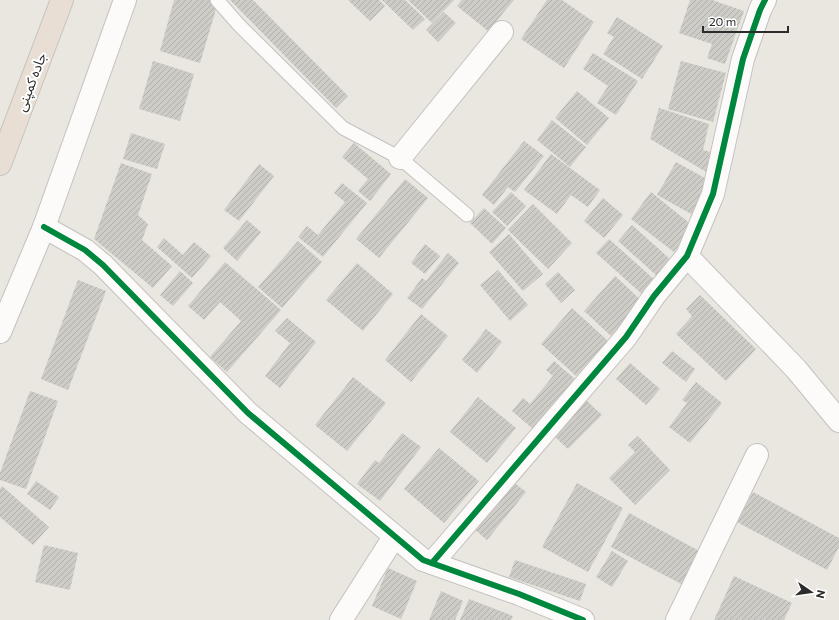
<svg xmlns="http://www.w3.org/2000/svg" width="839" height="620" viewBox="0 0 839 620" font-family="Commissioner,'Noto Sans Arabic',sans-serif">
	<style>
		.building { fill: url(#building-hatch) }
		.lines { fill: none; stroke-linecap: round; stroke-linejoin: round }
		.lane-casing { stroke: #c3c2c1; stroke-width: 15 }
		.street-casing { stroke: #c3c2c1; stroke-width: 24 }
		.secondary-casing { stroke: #c3c2c1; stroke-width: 24 }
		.highway-casing { stroke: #c5c4c1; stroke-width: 24 }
		.lane { stroke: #fcfbfa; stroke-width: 13 }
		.street { stroke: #fcfbfa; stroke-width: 22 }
		.secondary { stroke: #fcfbfa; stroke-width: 22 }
		.highway { stroke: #e9ded3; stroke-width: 22 }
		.cycleway-casing { stroke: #fff; stroke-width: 8 }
		.cycleway { stroke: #00873e; stroke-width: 6 }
		.labels { text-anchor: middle; stroke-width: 4; stroke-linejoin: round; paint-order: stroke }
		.street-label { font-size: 14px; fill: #2b2b2b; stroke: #fff }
	</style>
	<defs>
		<pattern id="building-hatch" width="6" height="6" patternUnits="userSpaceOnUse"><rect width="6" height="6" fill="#ceccc7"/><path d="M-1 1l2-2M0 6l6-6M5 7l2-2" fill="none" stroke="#b1afab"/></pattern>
	</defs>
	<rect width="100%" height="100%" fill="#eae6e0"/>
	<g class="building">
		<path d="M 174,0 L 211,0 L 217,6 L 200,63 L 160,51 Z"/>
		<path d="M 230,0 L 253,0 L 348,96 L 336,108 Z"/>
		<path d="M 348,0 L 379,0 L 385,6 L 370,21 Z"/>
		<path d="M 382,0 L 405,0 L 425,19 L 413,30 Z"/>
		<path d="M 408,0 L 454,0 L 432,23 Z"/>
		<path d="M 462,0 L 514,0 L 488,31 L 457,6 Z"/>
		<path d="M 547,0 L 562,0 L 594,22 L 564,68 L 521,39 Z"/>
		<path d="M 690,0 L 712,0 L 744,11 L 725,64 L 707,58 L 712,44 L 679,33 Z"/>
		<path d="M 444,12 L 456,23 L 438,42 L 426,30 Z"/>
		<path d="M 617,17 L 663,46 L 642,79 L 603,54 L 614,37 L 607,33 Z"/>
		<path d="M 593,53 L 638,81 L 616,115 L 597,103 L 608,86 L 583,69 Z"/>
		<path d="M 153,61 L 194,74 L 180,121 L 139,109 Z"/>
		<path d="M 681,61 L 726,73 L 713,122 L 668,109 Z"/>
		<path d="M 577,91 L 609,118 L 587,145 L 555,118 Z"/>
		<path d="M 659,108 L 709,124 L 703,150 L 713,153 L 708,173 L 650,139 Z"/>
		<path d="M 552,120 L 586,147 L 570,167 L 537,140 Z"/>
		<path d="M 131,133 L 165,144 L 157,169 L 123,159 Z"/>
		<path d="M 524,141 L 544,156 L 515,192 L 508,187 L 494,205 L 482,195 Z"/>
		<path d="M 354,143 L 391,174 L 370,201 L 358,191 L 368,179 L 342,157 Z"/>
		<path d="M 551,154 L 600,190 L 588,207 L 571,195 L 557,214 L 524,190 Z"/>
		<path d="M 676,162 L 712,182 L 693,215 L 657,195 Z"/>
		<path d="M 121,163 L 152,174 L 138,215 L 148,224 L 142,240 L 172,266 L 153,288 L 94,239 Z"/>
		<path d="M 259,164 L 274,176 L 239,221 L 224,210 Z"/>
		<path d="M 405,179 L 428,198 L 379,258 L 356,239 Z"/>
		<path d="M 342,183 L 367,203 L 323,257 L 298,237 L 307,226 L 318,235 L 345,202 L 334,193 Z"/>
		<path d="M 511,192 L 526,206 L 507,226 L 492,212 Z"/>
		<path d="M 651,192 L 693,226 L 674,252 L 631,219 Z"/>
		<path d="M 603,198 L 623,215 L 604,238 L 584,221 Z"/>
		<path d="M 533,204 L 572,243 L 548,269 L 508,230 Z"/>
		<path d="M 484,208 L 506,228 L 492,244 L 470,223 Z"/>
		<path d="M 247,220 L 261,232 L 237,261 L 223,248 Z"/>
		<path d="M 632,225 L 670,259 L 656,275 L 618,241 Z"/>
		<path d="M 509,234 L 543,274 L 523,291 L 489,252 Z"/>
		<path d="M 164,238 L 183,255 L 194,242 L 211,256 L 192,278 L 157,247 Z"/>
		<path d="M 609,239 L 656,281 L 643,295 L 596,253 Z"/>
		<path d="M 298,241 L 322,262 L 282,308 L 258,287 Z"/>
		<path d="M 425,244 L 440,256 L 425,274 L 411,263 Z"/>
		<path d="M 448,253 L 459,263 L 422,309 L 407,298 L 422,278 L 426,281 Z"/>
		<path d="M 225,262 L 281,310 L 227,372 L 210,357 L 241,321 L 220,302 L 204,320 L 188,306 Z"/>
		<path d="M 357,263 L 393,294 L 363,331 L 326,300 Z"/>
		<path d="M 498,270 L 528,305 L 510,321 L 480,285 Z"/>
		<path d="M 180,271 L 193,283 L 173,306 L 160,295 Z"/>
		<path d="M 558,272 L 575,290 L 561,303 L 545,284 Z"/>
		<path d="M 615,276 L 642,301 L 611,336 L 584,311 Z"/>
		<path d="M 78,280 L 106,291 L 68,390 L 41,379 Z"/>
		<path d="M 700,295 L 756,349 L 726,381 L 676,334 L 692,316 L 686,309 Z"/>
		<path d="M 572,308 L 608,341 L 576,376 L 541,344 Z"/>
		<path d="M 421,314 L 448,336 L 411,382 L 385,360 Z"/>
		<path d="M 287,318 L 316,342 L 280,388 L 265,376 L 290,343 L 275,331 Z"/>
		<path d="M 486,329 L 502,342 L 477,373 L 462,360 Z"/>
		<path d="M 672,351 L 695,369 L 686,382 L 662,363 Z"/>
		<path d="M 554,361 L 575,379 L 533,429 L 512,411 L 523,398 L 530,404 L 553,376 L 546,370 Z"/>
		<path d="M 630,363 L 660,389 L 646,405 L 616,379 Z"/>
		<path d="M 353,377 L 386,403 L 347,451 L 315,425 Z"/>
		<path d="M 696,382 L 722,403 L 690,443 L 669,427 L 687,403 L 682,400 Z"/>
		<path d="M 30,391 L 58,401 L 26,489 L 0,480 L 0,473 Z"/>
		<path d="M 478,397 L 516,428 L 487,463 L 450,432 Z"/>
		<path d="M 586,400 L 602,415 L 568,449 L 552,434 Z"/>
		<path d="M 402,433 L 421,447 L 380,501 L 357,484 L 375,460 L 379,463 Z"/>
		<path d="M 638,436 L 670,470 L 635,505 L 609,478 L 635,452 L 628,445 Z"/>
		<path d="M 439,448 L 479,481 L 444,523 L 404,489 Z"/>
		<path d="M 36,481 L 59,497 L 50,510 L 27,494 Z"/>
		<path d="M 512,481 L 526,492 L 487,540 L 474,529 Z"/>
		<path d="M 577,483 L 623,508 L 588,572 L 542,547 Z"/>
		<path d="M 2,486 L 49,527 L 33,545 L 0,517 L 0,489 Z"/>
		<path d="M 753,492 L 839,538 L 839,547 L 827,570 L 737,522 Z"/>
		<path d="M 629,513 L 703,553 L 685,586 L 611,547 Z"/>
		<path d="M 44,545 L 78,553 L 70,590 L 35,582 Z"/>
		<path d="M 612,551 L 628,561 L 612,587 L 596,577 Z"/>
		<path d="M 515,560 L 586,584 L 580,601 L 509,577 Z"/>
		<path d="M 388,568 L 417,581 L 401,619 L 372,606 Z"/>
		<path d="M 734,576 L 792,603 L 784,620 L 714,620 Z"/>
		<path d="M 441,591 L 463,601 L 455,620 L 429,620 Z"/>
		<path d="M 469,599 L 513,616 L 511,620 L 460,620 Z"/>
	</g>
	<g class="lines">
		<g class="lane-casing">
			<path id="lane" d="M 217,0 L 239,25 L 343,128 L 400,158 L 467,215"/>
		</g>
		<g class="street-casing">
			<g id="street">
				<path d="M 400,158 L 502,32"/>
				<path d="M 44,227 L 85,250 L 103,265 L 248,413 L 423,560 L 519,594 L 583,620"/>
				<path d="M 687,256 L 796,369 L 839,421"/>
				<path d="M 432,563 L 626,337 L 654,296 L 687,256 L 713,194 L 743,59 L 760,10 L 765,0"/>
				<path d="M 341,620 L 394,537"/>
				<path d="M 677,620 L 757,455"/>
			</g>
		</g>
		<g class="secondary-casing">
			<path id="secondary" d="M 0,332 L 44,227 L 125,0"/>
		</g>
		<g class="highway-casing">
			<path id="highway" d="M 0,164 L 62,0"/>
		</g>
		<use href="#lane" class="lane"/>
		<use href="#street" class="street"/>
		<use href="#secondary" class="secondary"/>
		<use href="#highway" class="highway"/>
		<g class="cycleway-casing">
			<g id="cycleway">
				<path d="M 44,227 L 85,250 L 103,265 L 248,413 L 423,560 L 519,594 L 583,620"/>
				<path d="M 432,563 L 626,337 L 654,296 L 687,256 L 713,194 L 743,59 L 760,10 L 765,0"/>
			</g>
		</g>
		<use href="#cycleway" class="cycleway"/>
	</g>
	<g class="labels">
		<g class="street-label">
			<text transform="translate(31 82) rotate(-69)" y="5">جاده کمپنی</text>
		</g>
	</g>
	<g transform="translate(811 592) rotate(103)" stroke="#ffffff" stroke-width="3" paint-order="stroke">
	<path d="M0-3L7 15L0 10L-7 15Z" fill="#2b2b2b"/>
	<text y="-6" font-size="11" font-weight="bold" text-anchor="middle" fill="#2b2b2b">N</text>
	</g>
	<path d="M703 26v6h85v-6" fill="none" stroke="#2b2b2b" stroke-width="2"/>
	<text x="709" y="26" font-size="12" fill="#2b2b2b" stroke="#ffffff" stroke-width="3" paint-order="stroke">20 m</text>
</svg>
